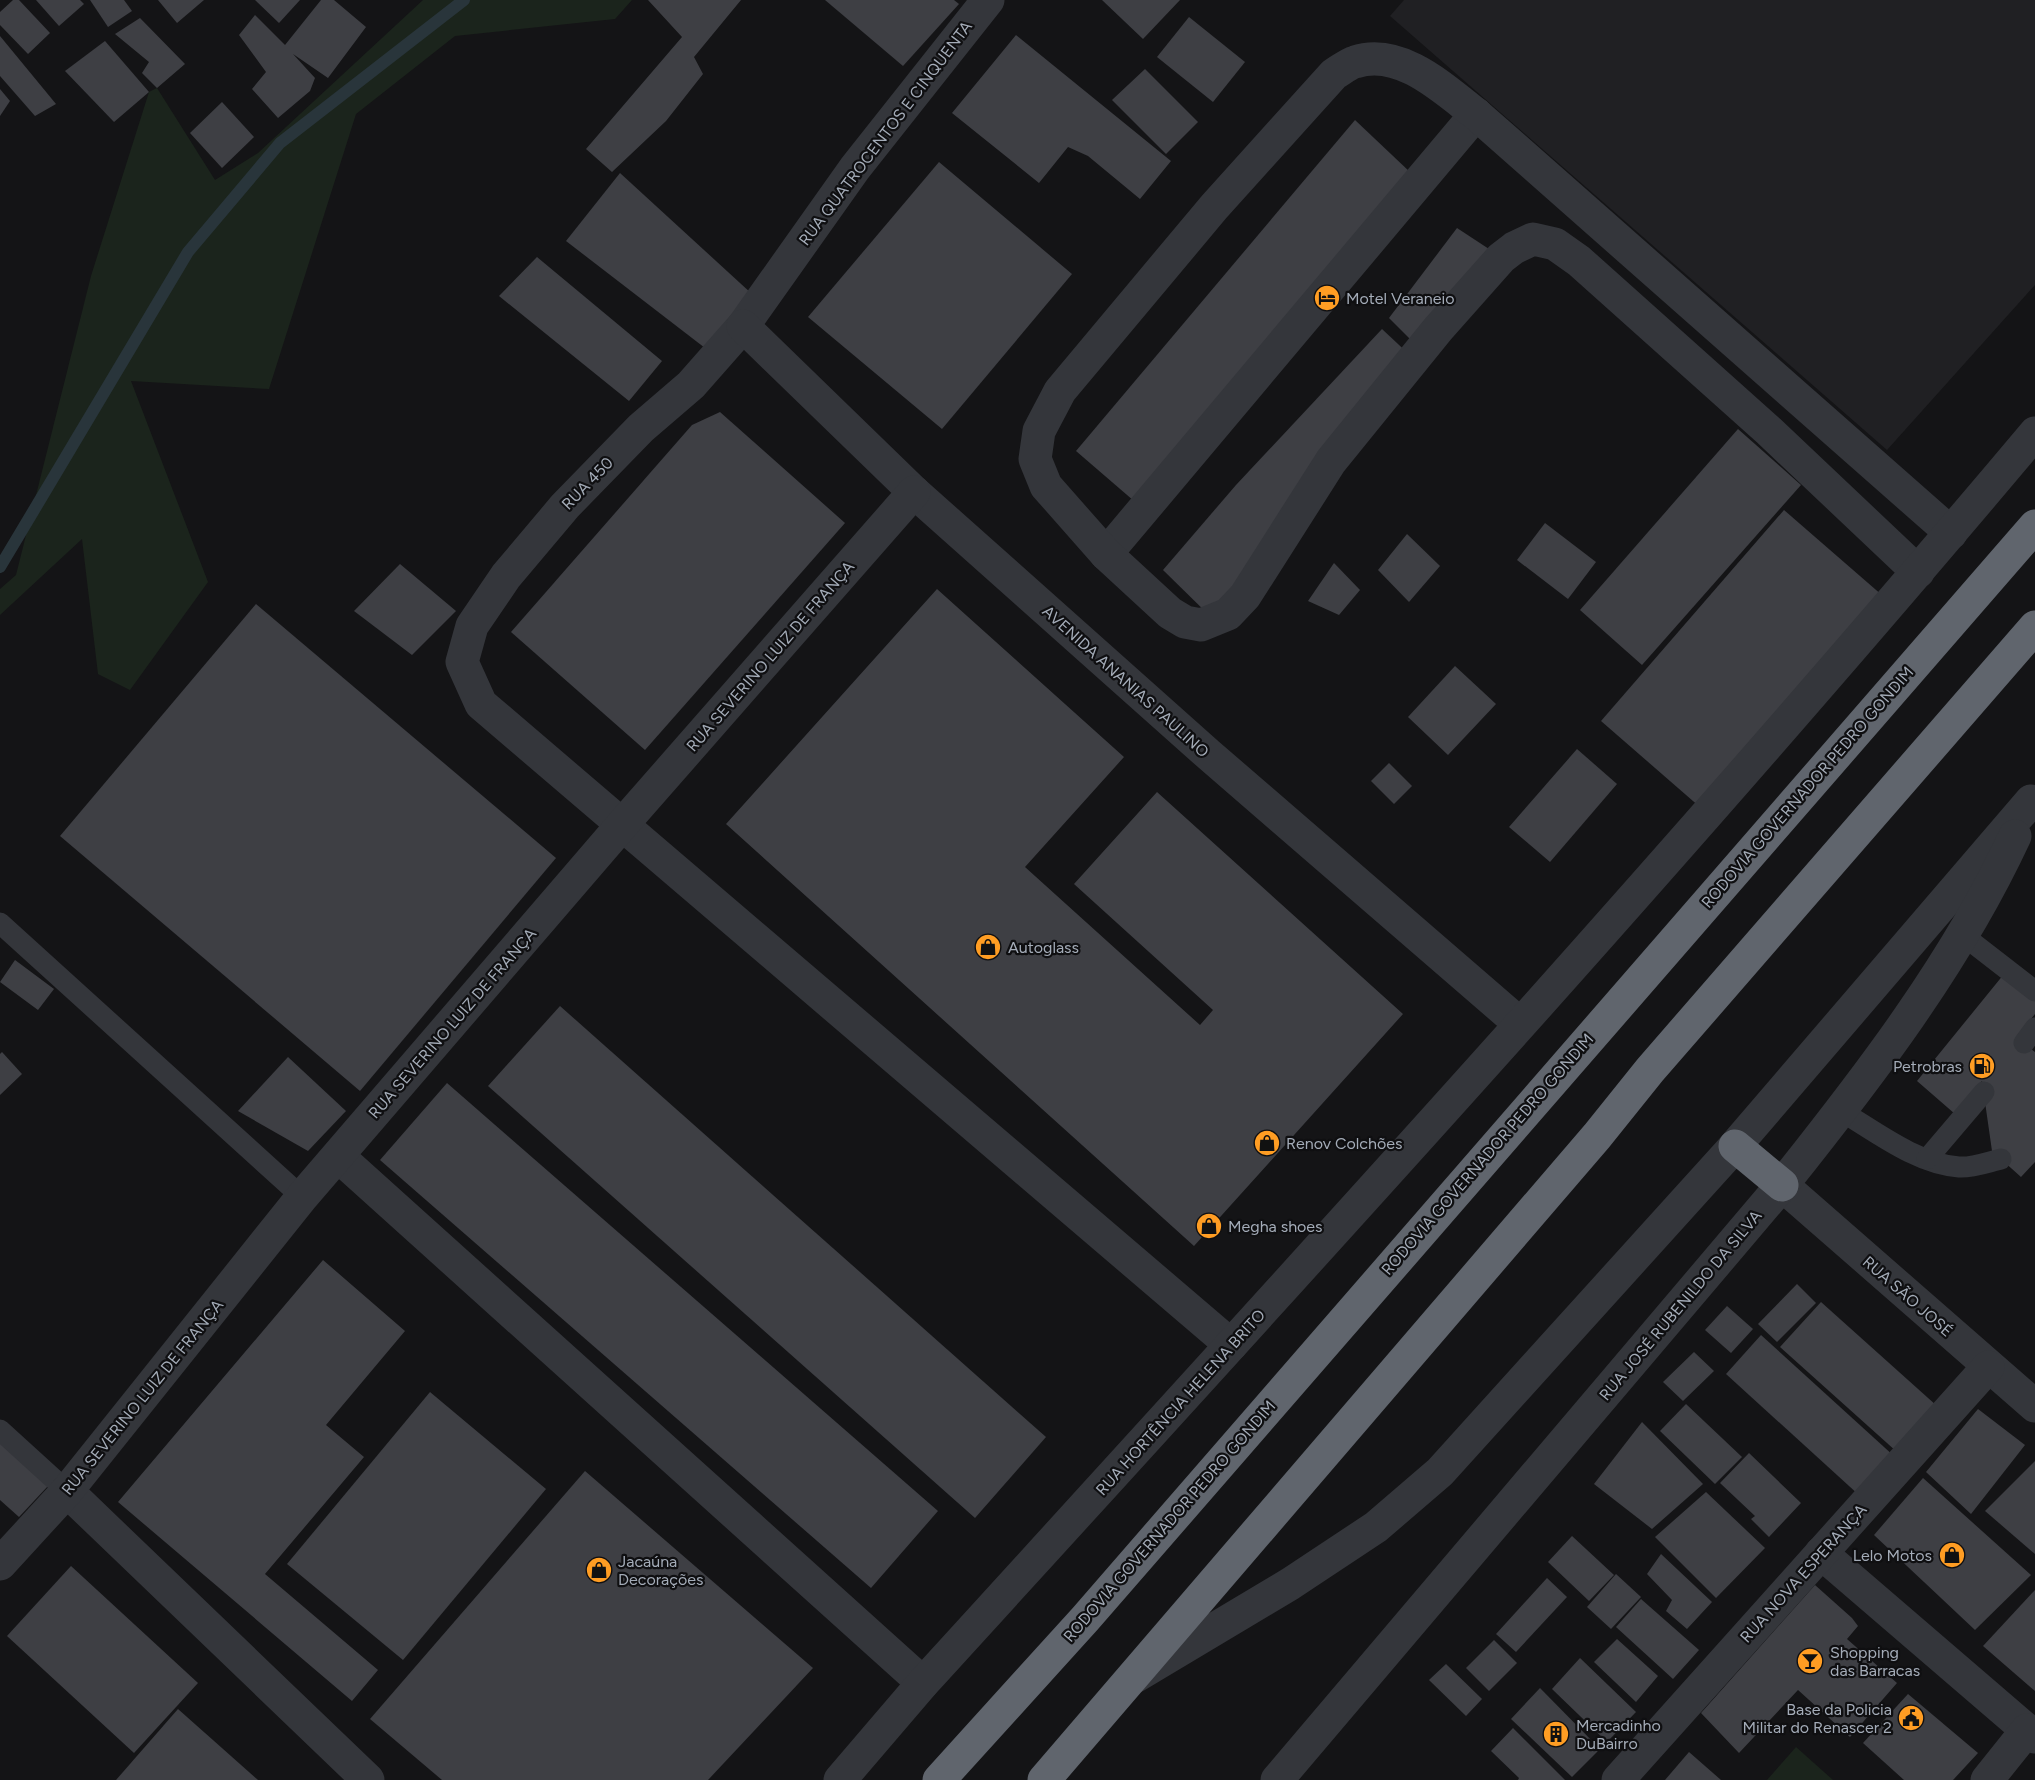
<svg xmlns="http://www.w3.org/2000/svg" width="2035" height="1780" viewBox="0 0 2035 1780" font-family="Figtree,sans-serif">
	<style>
		.built { fill: #202023 }
		.green { fill: #1b241c }
		.lines { fill: none; stroke-linecap: round; stroke-linejoin: round }
		.stream { stroke: #29353b; stroke-width: 12 }
		.building { fill: #3e3f44 }
		.lane { stroke: #34363b; stroke-width: 21 }
		.street { stroke: #34363b; stroke-width: 33 }
		.highway { stroke: #60656d; stroke-width: 33 }
		.labels { text-anchor: middle; stroke-width: 4.5; stroke-linejoin: round; paint-order: stroke }
		.street-label { font-size: 16px; fill: #a4acb8; stroke: #0f0f11 }
		.poi-label { font-size: 16px; fill: #a4acb8; stroke: #0f0f11; text-anchor: start }
	</style>
	<rect width="100%" height="100%" fill="#141416"/>
	<path class="built" d="M 1404,0 L 2035,0 L 2035,285 L 1887,450 L 1390,16 Z"/>
	<g class="green">
		<path d="M 423,0 L 632,0 L 615,19 L 455,36 L 356,114 L 269,389 L 131,381 L 208,582 L 130,690 L 98,674 L 82,539 L 0,615 L 0,589 L 16,575 L 91,276 L 149,92 L 157,88 L 215,180 L 258,153 Z"/>
		<path d="M 1796,1747 L 1833,1780 L 1767,1780 Z"/>
	</g>
	<g class="lines">
		<path class="stream" d="M 0,567 L 188,252 L 280,143 L 464,0"/>
	</g>
	<g class="building">
		<path d="M 13,0 L 19,0 L 50,33 L 28,54 L 0,25 L 0,12 Z"/>
		<path d="M 36,0 L 80,0 L 84,4 L 59,26 Z"/>
		<path d="M 90,0 L 124,0 L 132,11 L 108,27 Z"/>
		<path d="M 158,0 L 204,0 L 177,23 Z"/>
		<path d="M 255,0 L 300,0 L 279,23 Z"/>
		<path d="M 321,0 L 334,0 L 366,27 L 328,78 L 293,54 L 315,78 L 310,91 L 278,118 L 252,89 L 266,72 L 239,35 L 255,15 L 285,45 Z"/>
		<path d="M 648,0 L 741,0 L 694,57 L 703,74 L 666,121 L 612,172 L 586,149 L 682,37 Z"/>
		<path d="M 825,0 L 954,0 L 959,4 L 903,66 Z"/>
		<path d="M 1102,0 L 1180,0 L 1143,39 Z"/>
		<path d="M 1189,17 L 1245,62 L 1213,102 L 1157,57 Z"/>
		<path d="M 140,18 L 185,64 L 157,88 L 142,73 L 149,62 L 115,34 Z"/>
		<path d="M 1016,35 L 1171,161 L 1140,199 L 1088,156 L 1068,147 L 1039,183 L 952,113 Z"/>
		<path d="M 0,36 L 56,104 L 35,116 L 0,76 Z"/>
		<path d="M 105,41 L 149,92 L 114,122 L 65,71 Z"/>
		<path d="M 1145,69 L 1198,122 L 1166,154 L 1112,100 Z"/>
		<path d="M 0,89 L 10,101 L 0,116 Z"/>
		<path d="M 222,102 L 254,137 L 222,168 L 190,133 Z"/>
		<path d="M 1355,120 L 1411,173 L 1134,501 L 1076,451 Z"/>
		<path d="M 939,162 L 1072,274 L 942,429 L 808,317 Z"/>
		<path d="M 620,173 L 752,294 L 705,348 L 566,241 Z"/>
		<path d="M 1457,228 L 1489,249 L 1416,345 L 1389,318 Z"/>
		<path d="M 537,257 L 662,361 L 629,401 L 499,296 Z"/>
		<path d="M 1382,329 L 1414,359 L 1215,621 L 1163,570 L 1236,485 Z"/>
		<path d="M 720,412 L 845,523 L 645,750 L 511,632 L 692,425 Z"/>
		<path d="M 1738,429 L 1801,485 L 1642,665 L 1580,610 Z"/>
		<path d="M 1784,510 L 1883,596 L 1701,808 L 1601,721 Z"/>
		<path d="M 1545,523 L 1596,562 L 1568,599 L 1517,560 Z"/>
		<path d="M 1407,534 L 1440,566 L 1409,602 L 1378,570 Z"/>
		<path d="M 1334,563 L 1360,590 L 1339,615 L 1308,601 Z"/>
		<path d="M 400,564 L 456,611 L 412,655 L 354,611 Z"/>
		<path d="M 937,589 L 1124,757 L 1025,867 L 1200,1025 L 1213,1010 L 1074,884 L 1157,792 L 1403,1014 L 1194,1246 L 726,824 Z"/>
		<path d="M 256,604 L 556,858 L 360,1091 L 60,836 Z"/>
		<path d="M 1455,666 L 1496,704 L 1448,755 L 1408,717 Z"/>
		<path d="M 1577,749 L 1617,784 L 1550,862 L 1509,827 Z"/>
		<path d="M 1389,763 L 1412,786 L 1394,804 L 1371,781 Z"/>
		<path d="M 15,960 L 54,989 L 38,1010 L 0,982 Z"/>
		<path d="M 2004,974 L 2035,1000 L 2035,1014 L 2016,1037 L 2035,1052 L 2035,1162 L 2021,1177 L 1992,1151 L 1982,1081 L 1955,1114 L 1917,1081 Z"/>
		<path d="M 560,1006 L 1046,1437 L 975,1518 L 488,1086 Z"/>
		<path d="M 2,1052 L 22,1074 L 0,1095 L 0,1054 Z"/>
		<path d="M 288,1057 L 346,1111 L 308,1151 L 238,1111 Z"/>
		<path d="M 447,1083 L 938,1511 L 871,1588 L 380,1160 Z"/>
		<path d="M 323,1260 L 405,1331 L 326,1425 L 364,1457 L 265,1574 L 378,1670 L 352,1701 L 118,1502 Z"/>
		<path d="M 1797,1284 L 1816,1303 L 1777,1342 L 1758,1324 Z"/>
		<path d="M 1821,1302 L 1937,1406 L 1897,1452 L 1780,1347 Z"/>
		<path d="M 1727,1306 L 1753,1329 L 1731,1353 L 1705,1330 Z"/>
		<path d="M 1761,1335 L 1895,1457 L 1860,1496 L 1726,1374 Z"/>
		<path d="M 1694,1352 L 1714,1371 L 1683,1401 L 1663,1382 Z"/>
		<path d="M 430,1392 L 546,1489 L 403,1660 L 287,1564 Z"/>
		<path d="M 1686,1404 L 1742,1457 L 1715,1484 L 1660,1431 Z"/>
		<path d="M 1978,1409 L 2025,1445 L 1971,1514 L 1926,1472 Z"/>
		<path d="M 1642,1422 L 1703,1484 L 1652,1529 L 1594,1484 Z"/>
		<path d="M 0,1440 L 48,1486 L 19,1517 L 0,1500 Z"/>
		<path d="M 1749,1453 L 1801,1503 L 1769,1537 L 1751,1519 L 1755,1516 L 1720,1483 Z"/>
		<path d="M 2035,1461 L 2035,1554 L 1985,1511 Z"/>
		<path d="M 585,1471 L 813,1668 L 708,1780 L 442,1780 L 370,1719 Z"/>
		<path d="M 1923,1478 L 2031,1575 L 1975,1630 L 1874,1535 Z"/>
		<path d="M 1706,1492 L 1765,1548 L 1716,1598 L 1655,1537 Z"/>
		<path d="M 1572,1536 L 1614,1575 L 1589,1601 L 1548,1562 Z"/>
		<path d="M 1661,1554 L 1712,1602 L 1687,1629 L 1666,1611 L 1672,1600 L 1647,1574 Z"/>
		<path d="M 71,1566 L 198,1683 L 134,1753 L 7,1636 Z"/>
		<path d="M 1616,1574 L 1641,1597 L 1611,1629 L 1587,1607 Z"/>
		<path d="M 1547,1578 L 1567,1597 L 1516,1652 L 1496,1634 Z"/>
		<path d="M 1815,1585 L 1852,1618 L 1858,1626 L 1847,1639 L 1897,1683 L 1850,1737 L 1798,1690 L 1739,1753 L 1701,1713 Z"/>
		<path d="M 2035,1590 L 2035,1691 L 1983,1646 Z"/>
		<path d="M 1641,1599 L 1699,1650 L 1673,1679 L 1616,1627 Z"/>
		<path d="M 1617,1639 L 1658,1676 L 1636,1702 L 1594,1662 Z"/>
		<path d="M 1494,1640 L 1517,1663 L 1489,1691 L 1466,1668 Z"/>
		<path d="M 1580,1658 L 1636,1712 L 1607,1742 L 1552,1689 Z"/>
		<path d="M 1446,1664 L 1482,1699 L 1466,1716 L 1429,1680 Z"/>
		<path d="M 1540,1688 L 1600,1749 L 1572,1777 L 1511,1719 Z"/>
		<path d="M 1908,1694 L 1978,1753 L 1953,1780 L 1904,1780 L 1863,1743 Z"/>
		<path d="M 178,1709 L 258,1780 L 116,1780 Z"/>
		<path d="M 1513,1728 L 1565,1780 L 1518,1780 L 1519,1778 L 1491,1751 Z"/>
		<path d="M 1689,1752 L 1721,1780 L 1665,1780 Z"/>
	</g>
	<g class="lines">
		<g class="lane">
			<path d="M 0,923 L 302,1197"/>
			<path d="M 1964,936 L 2035,991"/>
			<path d="M 2024,1043 L 2035,1028"/>
			<path d="M 1841,1111 C 1876,1132 1917,1164 1959,1167 C 1972,1168 1988,1162 2001,1159"/>
			<path d="M 1927,1159 L 1984,1092"/>
			<path d="M 0,1430 L 67,1491"/>
		</g>
		<g class="street">
			<path d="M 988,0 L 855,168 L 743,326 L 691,385 L 641,428 L 565,506 L 506,576 L 472,626 L 462,662 L 481,704 L 1231,1345"/>
			<path d="M 743,326 L 914,492 L 1208,754 L 1519,1023"/>
			<path d="M 1106,554 L 1476,114"/>
			<path d="M 1918,572 L 1769,431 L 1579,261 L 1555,244 L 1533,239 L 1514,248 L 1501,258 L 1438,329 L 1331,461 L 1245,596 L 1228,614 L 1201,625 L 1185,622 L 1170,613 L 1106,554 L 1046,486 L 1035,459 L 1039,431 L 1060,391 L 1214,207 L 1334,74 C 1341,70 1348,64 1355,62 C 1400,47 1444,89 1476,114 L 1951,533"/>
			<path d="M 338,1156 L 923,1683"/>
			<path d="M 1782,1185 L 2035,1406"/>
			<path d="M 67,1491 L 368,1780"/>
			<path d="M 1821,1553 L 2035,1737"/>
			<path d="M 0,1564 L 67,1491 L 302,1197 L 622,825 L 914,492"/>
			<path d="M 1136,1676 L 1290,1584 L 1376,1527 L 1440,1472 L 1735,1146 L 2031,801"/>
			<path d="M 840,1780 L 923,1683 C 1299,1271 1676,860 2035,433"/>
			<path d="M 1277,1780 L 1782,1185 C 1869,1076 1956,963 2015,836"/>
			<path d="M 1618,1780 L 1988,1367"/>
			<path d="M 1987,1780 L 2027,1730"/>
		</g>
		<g class="highway">
			<path d="M 1735,1146 L 1782,1185"/>
			<path d="M 939,1780 L 1085,1619 L 2035,526"/>
			<path d="M 1044,1780 L 1597,1136 L 1650,1070 L 2035,627"/>
		</g>
	</g>
	<defs>
		<g id="hotel-disc" transform="scale(1.35)"><circle r="9.5" fill="#ff9d23" stroke="#0f0f11"/><path d="M-6-4.5h1.5V1H6V5H4.5V3h-9V5H-6ZM-4 0a1.8 1.8 0 1 1 3.6 0ZM.5 0V-2.5h3Q6-2.5 6 0Z" fill="#111"/></g>
		<g id="shop-disc" transform="scale(1.35)"><circle r="9.5" fill="#ff9d23" stroke="#0f0f11"/><path d="M-5-2.5h2.3a2.7 3.5 0 0 1 5.4 0H5L5.5 6h-11ZM-1.5-2.5h3a1.5 2.3 0 0 0-3 0Z" fill="#111"/></g>
		<g id="fuel-disc" transform="scale(1.35)"><circle r="9.5" fill="#ff9d23" stroke="#0f0f11"/><path d="M-5.5-6h7V0h2V4h1.3V-2.5L3-4.5l.8-.8L6-3V5H2.5V1h-1V6h-7ZM-4.2-4.7v3.2H.2V-4.7Z" fill="#111"/></g>
		<g id="bar-disc" transform="scale(1.35)"><circle r="9.5" fill="#ff9d23" stroke="#0f0f11"/><path d="M-6-5H6L.8 .8V4.5H3.5V6h-7V4.5H-.8V.8Z" fill="#111"/></g>
		<g id="civic-disc" transform="scale(1.35)"><circle r="9.5" fill="#ff9d23" stroke="#0f0f11"/><path d="M-.6-6.5H3V-4.5H.6V-3L4-1V1h2V6H-6V1h2V-1L-.6-3ZM-1.2 2.5V6h2.4V2.5Z" fill="#111"/></g>
		<g id="building-disc" transform="scale(1.35)"><circle r="9.5" fill="#ff9d23" stroke="#0f0f11"/><path d="M-4-6H4V6H1V3H-1V6H-4ZM-2.5-4.3h1.7v1.8h-1.7ZM.8-4.3h1.7v1.8H.8ZM-2.5-1h1.7V.8h-1.7ZM.8-1h1.7V.8H.8Z" fill="#111"/></g>
	</defs>
	<g fill-rule="evenodd">
		<use href="#hotel-disc" x="1327" y="298"/>
		<use href="#shop-disc" x="988" y="947"/>
		<use href="#fuel-disc" x="1982" y="1066"/>
		<use href="#shop-disc" x="1267" y="1143"/>
		<use href="#shop-disc" x="1209" y="1226"/>
		<use href="#shop-disc" x="1952" y="1555"/>
		<use href="#shop-disc" x="599" y="1570"/>
		<use href="#bar-disc" x="1810" y="1661"/>
		<use href="#civic-disc" x="1911" y="1718"/>
		<use href="#building-disc" x="1556" y="1734"/>
	</g>
	<g class="labels">
		<g class="street-label">
			<text transform="translate(885 133) rotate(-53)" y="6">RUA QUATROCENTOS E CINQUENTA</text>
			<text transform="translate(587 483) rotate(-46)" y="6">RUA 450</text>
			<text transform="translate(770 656) rotate(-49)" y="6">RUA SEVERINO LUIZ DE FRANÇA</text>
			<text transform="translate(1126 681) rotate(42)" y="6">AVENIDA ANANIAS PAULINO</text>
			<text transform="translate(1807 787) rotate(-49)" y="6">RODOVIA GOVERNADOR PEDRO GONDIM</text>
			<text transform="translate(452 1023) rotate(-49)" y="6">RUA SEVERINO LUIZ DE FRANÇA</text>
			<text transform="translate(1487 1154) rotate(-49)" y="6">RODOVIA GOVERNADOR PEDRO GONDIM</text>
			<text transform="translate(1908 1296) rotate(41)" y="6">RUA SÃO JOSÉ</text>
			<text transform="translate(1680 1305) rotate(-50)" y="6">RUA JOSÉ RUBENILDO DA SILVA</text>
			<text transform="translate(142 1397) rotate(-51)" y="6">RUA SEVERINO LUIZ DE FRANÇA</text>
			<text transform="translate(1180 1402) rotate(-48)" y="6">RUA HORTÊNCIA HELENA BRITO</text>
			<text transform="translate(1169 1521) rotate(-49)" y="6">RODOVIA GOVERNADOR PEDRO GONDIM</text>
			<text transform="translate(1803 1573) rotate(-48)" y="6">RUA NOVA ESPERANÇA</text>
		</g>
		<g class="poi-label">
			<text x="1346" y="304">Motel Veraneio</text>
			<text x="1008" y="953">Autoglass</text>
			<text x="1962" y="1072" text-anchor="end">Petrobras</text>
			<text x="1286" y="1149">Renov Colchões</text>
			<text x="1228" y="1232">Megha shoes</text>
			<text x="1932" y="1561" text-anchor="end">Lelo Motos</text>
			<text x="618" y="1567">Jacaúna<tspan x="618" dy="18">Decorações</tspan></text>
			<text x="1830" y="1658">Shopping<tspan x="1830" dy="18">das Barracas</tspan></text>
			<text x="1892" y="1715" text-anchor="end">Base da Policia<tspan x="1892" dy="18">Militar do Renascer 2</tspan></text>
			<text x="1576" y="1731">Mercadinho<tspan x="1576" dy="18">DuBairro</tspan></text>
		</g>
	</g>
</svg>
